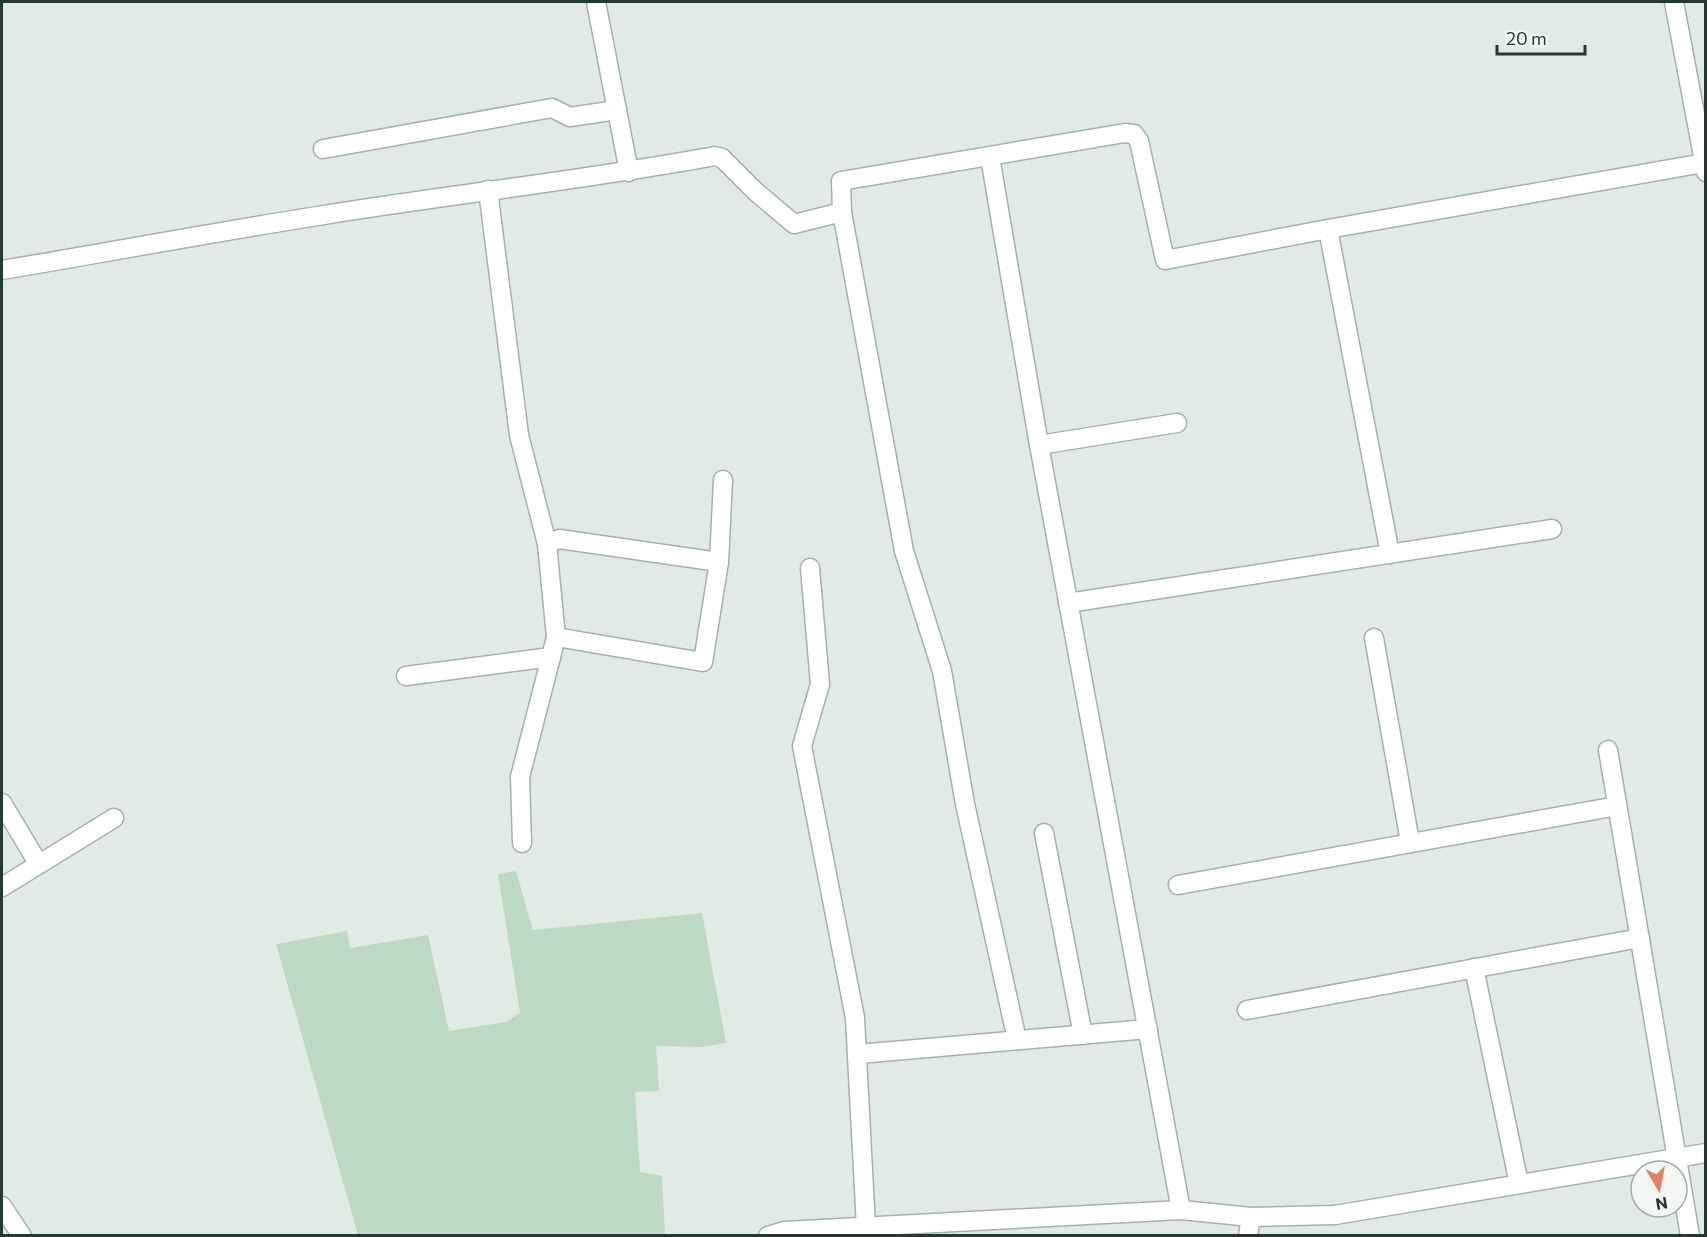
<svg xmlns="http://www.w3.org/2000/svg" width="1707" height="1237" viewBox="0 0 1707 1237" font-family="Commissioner,sans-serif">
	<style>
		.green { fill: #bdd9c3 }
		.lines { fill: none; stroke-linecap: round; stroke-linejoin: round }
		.minor-casing { stroke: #a5b1ad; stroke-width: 21 }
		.minor { stroke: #fff; stroke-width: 18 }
	</style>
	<rect width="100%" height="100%" fill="#e2eae6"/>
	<path class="green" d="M 516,871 L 533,930 L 702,913 L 726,1043 L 702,1047 L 656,1046 L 659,1091 L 635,1092 L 640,1172 L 662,1176 L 665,1235 L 358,1235 L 276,944 L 347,931 L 350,948 L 428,935 L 449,1031 L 506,1022 L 520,1013 L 498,874 Z"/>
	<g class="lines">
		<g class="minor-casing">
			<g id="minor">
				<path d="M 596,2 L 629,172"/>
				<path d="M 1674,2 L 1706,172"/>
				<path d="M 323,149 L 552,108 L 570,117 L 617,110"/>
				<path d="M 990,157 L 1039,445 L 1181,1210"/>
				<path d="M 842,212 L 904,551 L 942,671 L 965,804 L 1017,1040"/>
				<path d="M 1328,229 L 1390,554"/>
				<path d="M 2,270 C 109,252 216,232 324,215 C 454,194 586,180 715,156 L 722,158 L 755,191 L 794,224 L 842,212 L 841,181 L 1125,133 L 1134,134 L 1139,141 L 1165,260 L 1328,229 L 1704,163"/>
				<path d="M 1039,445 L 1177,423"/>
				<path d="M 547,544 L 559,539 L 719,562"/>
				<path d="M 810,568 L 820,684 L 802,746 L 855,1018 L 866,1227"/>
				<path d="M 1068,603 L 1552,529"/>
				<path d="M 556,637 L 703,662 L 719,562 L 723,480"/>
				<path d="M 1374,638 L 1410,842"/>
				<path d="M 406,676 L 551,657 L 556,637 L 547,544 L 519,435 L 488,190"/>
				<path d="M 1608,750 L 1690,1236"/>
				<path d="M 2,803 L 38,863"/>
				<path d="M 1044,833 L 1083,1035"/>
				<path d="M 522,843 L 520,777 L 551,657"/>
				<path d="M 1178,885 L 1617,806"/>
				<path d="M 2,887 L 114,818"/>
				<path d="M 1474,968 L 1519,1184"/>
				<path d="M 1247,1010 L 1640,938"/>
				<path d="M 858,1054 L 1148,1029"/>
				<path d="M 2,1206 L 22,1236"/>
				<path d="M 768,1236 L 784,1231 L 1181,1210 L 1251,1217 L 1335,1215 L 1706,1153"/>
				<path d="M 1248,1236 L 1251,1217"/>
			</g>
		</g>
		<use href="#minor" class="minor"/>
	</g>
	<rect width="1707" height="1237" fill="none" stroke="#243933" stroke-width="6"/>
	<g transform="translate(1659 1189) rotate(170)"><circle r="28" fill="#f2f7f4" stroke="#a0aba7" stroke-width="1.5"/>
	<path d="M0-4.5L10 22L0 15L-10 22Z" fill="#e38167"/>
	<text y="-9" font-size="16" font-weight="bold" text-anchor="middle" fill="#243933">N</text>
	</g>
	<path d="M1497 45v9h88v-9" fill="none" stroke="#243933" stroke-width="3"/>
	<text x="1506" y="45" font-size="18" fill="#243933" stroke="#f2f7f4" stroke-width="4.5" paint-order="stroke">20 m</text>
</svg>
